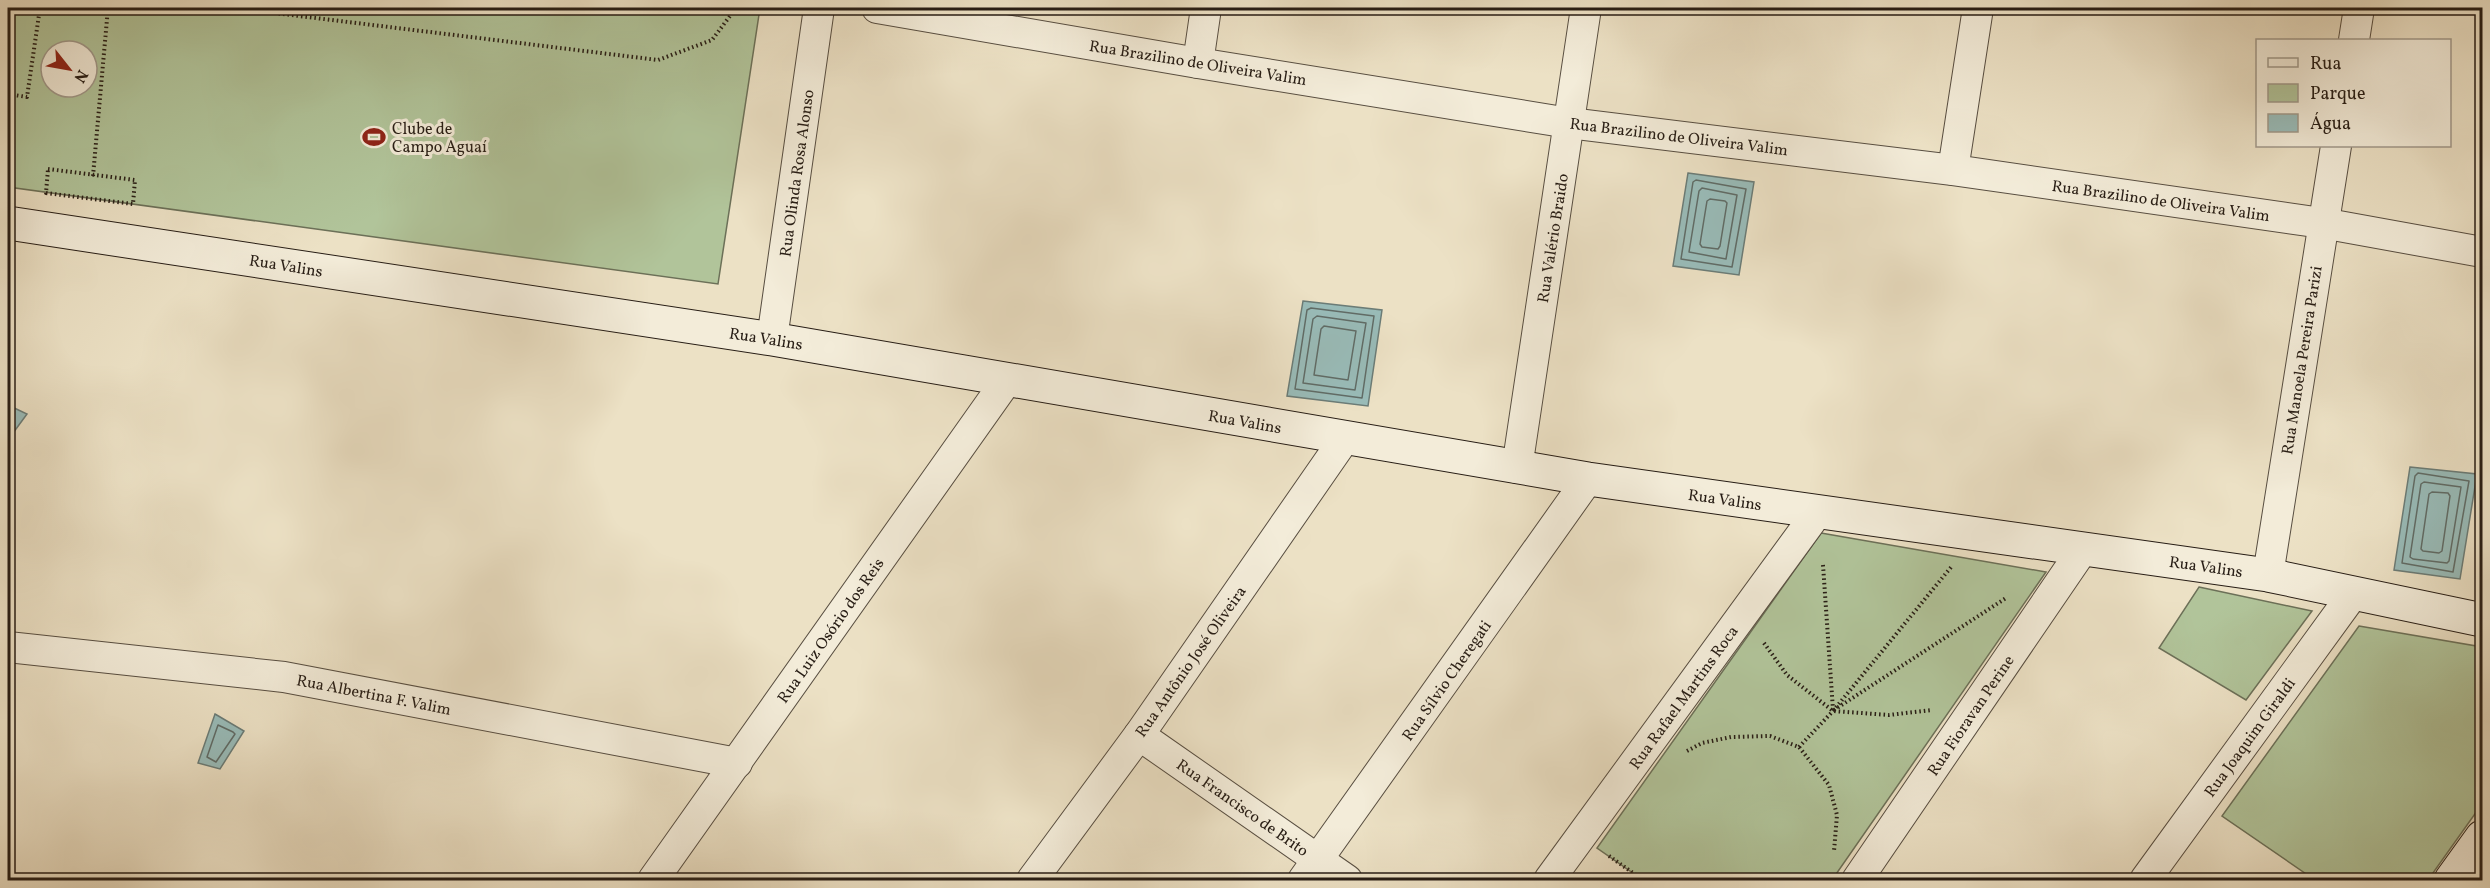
<svg xmlns="http://www.w3.org/2000/svg" width="2490" height="888" viewBox="0 0 2490 888" font-family="Vollkorn,serif">
	<style>
		.green { fill: #b1c49a; stroke: #6c7058; stroke-width: 1.5; fill-rule: evenodd }
		.water { fill: #99bcb9; stroke: #6b7c77; stroke-width: 1.5 }
		.lines { fill: none; stroke-linecap: round; stroke-linejoin: round }
		.shore { stroke: #606c67; stroke-width: 1.5 }
		.street-casing { stroke: #584e41; stroke-width: 32 }
		.secondary-casing { stroke: #271d15; stroke-width: 35 }
		.path { stroke: #271d15; stroke-width: 4; stroke-dasharray: 1.5 3; stroke-linecap: butt }
		.street { stroke: #f3ecd9; stroke-width: 30 }
		.secondary { stroke: #f3ecd9; stroke-width: 33 }
		.labels { text-anchor: middle; stroke-width: 6; stroke-linejoin: round; paint-order: stroke }
		.street-label { font-size: 16px; fill: #271d15; stroke: #f3ecd9 }
		.poi-label { font-size: 16px; fill: #271d15; stroke: #f3ecd9; text-anchor: start }
	</style>
	<rect width="100%" height="100%" fill="#ece1c5"/>
	<filter id="stains"><feTurbulence type="fractalNoise" baseFrequency=".00333" numOctaves="4"/><feColorMatrix values="0 0 0 0 .2 0 0 0 0 .09 0 0 0 0 .02 0 0 0 .5 -.17"/></filter>
	<radialGradient id="worn" r=".72"><stop offset=".6" stop-color="#630" stop-opacity="0"/><stop offset="1" stop-color="#630" stop-opacity=".3"/></radialGradient>
	<g class="green">
		<path d="M 8,8 L 760,8 L 718,284 L 8,187 ZM 51,51 L 87,51 L 87,87 L 51,87 Z"/>
		<path d="M 1821,533 L 2046,572 L 1832,880 L 1643,880 L 1597,848 Z"/>
		<path d="M 2199,587 L 2312,611 L 2246,700 L 2159,648 Z"/>
		<path d="M 2359,626 L 2482,647 L 2482,804 L 2428,880 L 2315,880 L 2222,816 Z"/>
	</g>
	<g class="water">
		<path d="M 1688,173 L 1754,182 L 1739,275 L 1673,266 Z"/>
		<path d="M 1303,301 L 1382,310 L 1368,406 L 1287,396 Z"/>
		<path d="M 8,405 L 27,414 L 8,440 Z"/>
		<path d="M 2410,467 L 2477,474 L 2460,579 L 2394,570 Z"/>
		<path d="M 215,714 L 244,731 L 220,769 L 198,763 Z"/>
	</g>
	<g class="lines">
		<g class="shore">
			<path d="M 1696,180 L 1746,189 L 1732,267 L 1681,259 L 1693,182 Z"/>
			<path d="M 1702,188 L 1737,195 L 1726,259 L 1689,252 L 1699,191 Z"/>
			<path d="M 1710,199 L 1725,201 L 1727,203 L 1720,246 L 1718,249 L 1702,247 L 1700,244 L 1707,201 Z"/>
			<path d="M 1311,308 L 1374,316 L 1362,398 L 1295,389 L 1307,310 Z"/>
			<path d="M 1317,316 L 1366,323 L 1355,390 L 1303,383 L 1313,319 Z"/>
			<path d="M 1324,326 L 1356,331 L 1348,380 L 1314,375 L 1321,329 Z"/>
			<path d="M 2418,473 L 2469,481 L 2453,572 L 2402,563 L 2415,476 Z"/>
			<path d="M 2424,482 L 2461,487 L 2449,561 L 2447,563 L 2413,559 L 2410,557 L 2421,484 Z"/>
			<path d="M 2432,492 L 2448,493 L 2450,496 L 2442,551 L 2439,553 L 2423,551 L 2421,549 L 2429,494 Z"/>
			<path d="M 218,725 L 233,732 L 235,734 L 216,762 L 207,757 Z"/>
		</g>
		<g class="street-casing">
			<g id="street">
				<path d="M 877,8 L 1198,63 L 1569,123 L 1953,170 L 2322,223 L 2482,252"/>
				<path d="M 2354,40 L 2359,8"/>
				<path d="M 1198,63 L 1206,8"/>
				<path d="M 1953,170 L 1978,8"/>
				<path d="M 772,339 L 819,8"/>
				<path d="M 1517,468 L 1586,8"/>
				<path d="M 2268,575 L 2336,146"/>
				<path d="M 8,647 L 284,677 L 737,763"/>
				<path d="M 1139,735 L 1347,880"/>
				<path d="M 653,880 L 1007,380"/>
				<path d="M 1032,880 L 1139,735 L 1345,438"/>
				<path d="M 1303,880 L 1588,479"/>
				<path d="M 1549,880 L 1817,513"/>
				<path d="M 1857,880 L 2083,549"/>
				<path d="M 2145,880 L 2353,594"/>
			</g>
		</g>
		<g class="secondary-casing">
			<g id="secondary">
				<path d="M 8,223 L 772,339 L 1588,479 L 2268,575 L 2482,620"/>
				<path d="M 2451,880 L 2482,837"/>
			</g>
		</g>
		<g class="path">
			<path d="M 234,8 L 658,60 L 712,40 L 736,8"/>
			<path d="M 8,94 L 27,97 L 40,8"/>
			<path d="M 48,169 L 135,180 L 133,204 L 46,193 Z"/>
			<path d="M 93,176 L 108,8"/>
			<path d="M 1823,565 L 1833,710"/>
			<path d="M 1764,643 L 1787,675 L 1833,711 L 1889,715 L 1932,710"/>
			<path d="M 1834,710 L 2006,598"/>
			<path d="M 1799,747 L 1833,711 L 1952,566"/>
			<path d="M 1687,751 L 1702,743 L 1731,737 L 1770,736 L 1799,747 L 1829,785 L 1837,815 L 1834,851"/>
			<path d="M 1609,856 L 1643,880"/>
		</g>
		<use href="#street" class="street"/>
		<use href="#secondary" class="secondary"/>
	</g>
	<defs>
		<g id="stadium-bare" transform="scale(1.8)"><path d="M0-5a6.5 5 0 1 0 0 10a6.5 5 0 1 0 0-10ZM-3.5-1.8h7v3.6h-7Z" fill="#8f2418" stroke="#f3ecd9" stroke-width="2.5" paint-order="stroke"/></g>
	</defs>
	<g fill-rule="evenodd">
		<use href="#stadium-bare" x="374" y="137"/>
	</g>
	<g class="labels">
		<g class="street-label">
			<text transform="translate(1198 62) rotate(9)" y="6">Rua Brazilino de Oliveira Valim</text>
			<text transform="translate(1679 136) rotate(7)" y="6">Rua Brazilino de Oliveira Valim</text>
			<text transform="translate(796 173) rotate(-82)" y="6">Rua Olinda Rosa Alonso</text>
			<text transform="translate(2161 200) rotate(8)" y="6">Rua Brazilino de Oliveira Valim</text>
			<text transform="translate(1552 238) rotate(-81)" y="6">Rua Valério Braido</text>
			<text transform="translate(286 265) rotate(9)" y="6">Rua Valins</text>
			<text transform="translate(766 338) rotate(9)" y="6">Rua Valins</text>
			<text transform="translate(2301 360) rotate(-81)" y="6">Rua Manoela Pereira Parizi</text>
			<text transform="translate(1245 421) rotate(10)" y="6">Rua Valins</text>
			<text transform="translate(1725 499) rotate(8)" y="6">Rua Valins</text>
			<text transform="translate(2206 566) rotate(8)" y="6">Rua Valins</text>
			<text transform="translate(830 630) rotate(-55)" y="6">Rua Luiz Osório dos Reis</text>
			<text transform="translate(1190 661) rotate(-55)" y="6">Rua Antônio José Oliveira</text>
			<text transform="translate(1446 680) rotate(-55)" y="6">Rua Sílvio Cheregati</text>
			<text transform="translate(374 694) rotate(11)" y="6">Rua Albertina F. Valim</text>
			<text transform="translate(1683 697) rotate(-54)" y="6">Rua Rafael Martins Roca</text>
			<text transform="translate(1970 715) rotate(-56)" y="6">Rua Fioravan Perine</text>
			<text transform="translate(2249 737) rotate(-54)" y="6">Rua Joaquim Giraldi</text>
			<text transform="translate(1243 807) rotate(35)" y="6">Rua Francisco de Brito</text>
		</g>
		<g class="poi-label">
			<text x="392" y="134">Clube de<tspan x="392" dy="18">Campo Aguaí</tspan></text>
		</g>
	</g>
	<rect width="2490" height="888" fill="none" stroke="#ece1c5" stroke-width="30"/>
	<rect x="9" y="9" width="2472" height="870" fill="none" stroke="#271d15" stroke-width="3"/>
	<rect x="15" y="15" width="2460" height="858" fill="none" stroke="#271d15" stroke-width="1.5"/>
	<rect x="2256" y="39" width="195" height="108" fill="#f3ecd9" stroke="#a1998b" stroke-width="1.5"/>
	<rect x="2268" y="58" width="30" height="9" fill="#f3ecd9" stroke="#a1998b" stroke-width="1.5"/>
	<text x="2310" y="69" font-size="18" fill="#271d15">Rua</text>
	<rect x="2268" y="84" width="30" height="18" fill="#b1c49a" stroke="#a1998b" stroke-width="1.5"/>
	<text x="2310" y="99" font-size="18" fill="#271d15">Parque</text>
	<rect x="2268" y="114" width="30" height="18" fill="#99bcb9" stroke="#a1998b" stroke-width="1.5"/>
	<text x="2310" y="129" font-size="18" fill="#271d15">Água</text>
	<g transform="translate(69 69) rotate(121)"><circle r="28" fill="#f3ecd9" stroke="#a1998b" stroke-width="1.5"/>
	<path d="M0-4.5L10 22L0 15L-10 22Z" fill="#8f2418"/>
	<text y="-9" font-size="16" font-weight="bold" text-anchor="middle" fill="#271d15">N</text>
	</g>
	<rect width="100%" height="100%" filter="url(#stains)"/>
	<rect width="100%" height="100%" fill="url(#worn)"/>
</svg>
